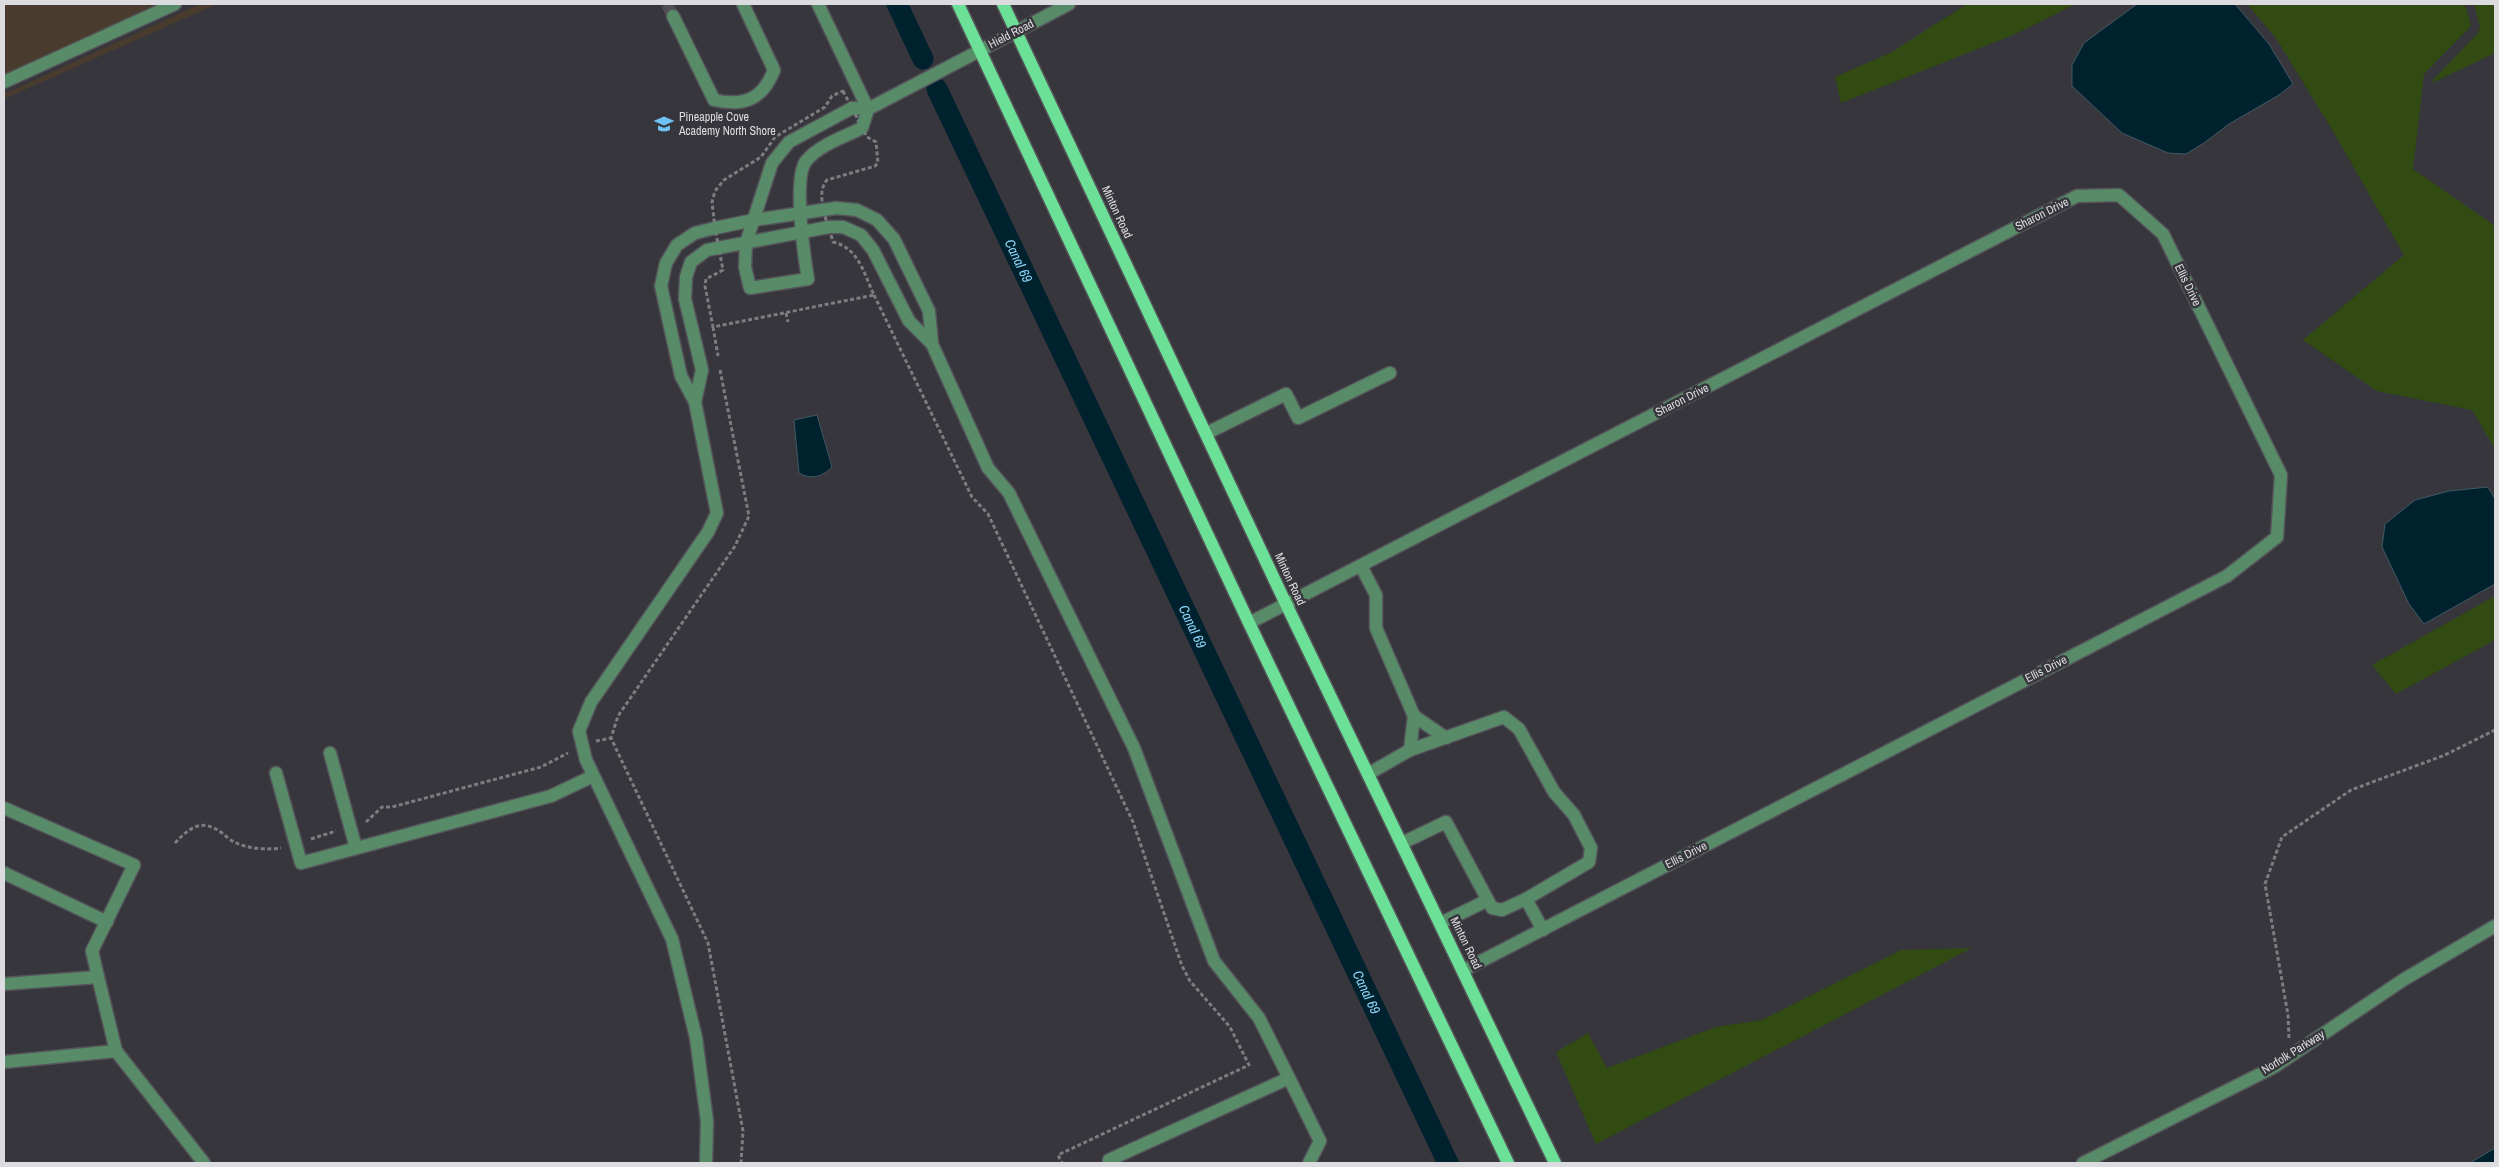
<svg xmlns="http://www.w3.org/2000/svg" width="2499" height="1167" viewBox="0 0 2499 1167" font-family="'Archivo Narrow',sans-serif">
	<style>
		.commercial { fill: #493c2e }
		.green { fill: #314b12 }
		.water { fill: #00212e; stroke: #425963 }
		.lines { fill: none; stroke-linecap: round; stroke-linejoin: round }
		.canal { stroke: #00212e; stroke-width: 21 }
		.minor-tunnel { stroke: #4f4f55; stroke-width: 12; stroke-dasharray: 12 6; stroke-linecap: butt }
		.minor-casing { stroke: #54545a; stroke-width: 15 }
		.major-casing { stroke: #54545a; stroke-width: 15 }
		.path { stroke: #7c7c81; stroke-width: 3; stroke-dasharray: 4 2.5; stroke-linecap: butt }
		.minor { stroke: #588c69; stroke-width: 12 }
		.major { stroke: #6de098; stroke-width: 12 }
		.labels { text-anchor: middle; stroke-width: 5; stroke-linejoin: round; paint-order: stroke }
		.street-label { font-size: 12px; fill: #dcdce0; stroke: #36363c }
		.poi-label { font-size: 12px; fill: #dcdce0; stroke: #36363c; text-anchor: start }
		.water-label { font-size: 14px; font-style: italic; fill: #8cd4f6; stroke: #36363c }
	</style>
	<rect width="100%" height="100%" fill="#36363c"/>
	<g class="commercial">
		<path d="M 4,4 L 175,4 L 4,82 Z"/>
		<path d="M 200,4 L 217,4 L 4,99 L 4,94 Z"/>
	</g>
	<g class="green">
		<path d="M 1967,4 L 2076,4 L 2013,35 L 1841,103 L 1835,77 L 1892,52 Z"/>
		<path d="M 2247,4 L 2465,4 L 2471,26 L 2424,74 L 2413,169 L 2495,226 L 2495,449 L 2472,410 L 2377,391 L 2303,340 L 2404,255 L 2337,138 L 2276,38 Z"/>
		<path d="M 2474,4 L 2495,4 L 2495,53 L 2432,83 L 2433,80 L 2478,33 L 2480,27 Z"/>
		<path d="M 2495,596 L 2495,640 L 2396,694 L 2372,665 Z"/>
		<path d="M 1972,948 L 1596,1144 L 1556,1052 L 1588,1033 L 1607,1068 L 1716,1027 L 1762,1020 L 1901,950 Z"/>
	</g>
	<g class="water">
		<path d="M 2137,4 L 2235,4 L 2269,44 L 2293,84 L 2279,95 L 2229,124 L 2204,143 L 2186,154 L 2168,153 L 2122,133 L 2072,86 L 2072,65 L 2084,43 Z"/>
		<path d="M 817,415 L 832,467 C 822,477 811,480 799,473 L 794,420 Z"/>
		<path d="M 2488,487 L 2495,499 L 2495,584 L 2424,624 L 2409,604 L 2382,547 L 2385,524 L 2415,500 L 2449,491 Z"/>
		<path d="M 2495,1148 L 2495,1163 L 2470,1163 Z"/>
	</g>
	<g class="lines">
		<g class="canal">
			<path d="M 897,4 L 923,59"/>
			<path id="s1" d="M 937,89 L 1448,1163"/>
		</g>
		<path class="minor-tunnel" d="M 667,4 L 673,16"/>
		<g class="minor-casing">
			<g id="minor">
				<path d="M 818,4 L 868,109 L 862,128 C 844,137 819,145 806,161 C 793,178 804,256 808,279 L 750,288 L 745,267 L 746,243 L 772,163 L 789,142 L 852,108 L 868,109 L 1069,4"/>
				<path d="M 673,16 L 714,100 C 744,107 763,99 774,70 L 743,4"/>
				<path d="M 4,82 L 175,4"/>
				<path d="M 836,208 L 857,210 L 877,220 L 894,239 L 929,311 L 932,344 L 909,321 L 873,250 L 861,235 L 843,227 L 829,227 L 707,250 L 691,262 L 686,277 L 685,299 L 702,370 L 695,402 L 681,376 L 661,286 L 666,263 L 677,245 L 695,233 L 715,228 L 754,220 Z"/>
				<path d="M 932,344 L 988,468 L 1009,493 L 1134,748 L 1214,961 L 1259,1018 L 1289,1078"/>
				<path d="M 695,402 L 717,513 L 708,532 L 591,702 L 579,731 L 586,760 L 672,939 L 696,1038 L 707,1121 L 706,1163"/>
				<path d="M 1207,433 L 1286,394 L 1298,418 L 1390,373"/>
				<path d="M 1361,566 L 1376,595 L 1376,628 L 1414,716 L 1410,750"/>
				<path d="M 1249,623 L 2077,196 L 2119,195 L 2163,234 L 2281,475 L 2277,537 L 2227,576 L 1464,970"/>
				<path d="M 1414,716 L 1446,738"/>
				<path d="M 330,753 L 356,848"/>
				<path d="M 276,773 L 301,863 L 551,796 L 593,776"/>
				<path d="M 1368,774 L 1410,750 L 1504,717 L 1519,729 L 1554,792 L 1574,815 L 1591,848 L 1589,862 L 1526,899 L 1543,930"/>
				<path d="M 4,808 L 134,865 L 92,951 L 98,977 L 116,1051 L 204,1163"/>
				<path d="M 1402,843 L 1446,822 L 1492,908 L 1502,910 L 1526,899"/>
				<path d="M 4,873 L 107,922"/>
				<path d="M 1441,923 L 1486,901"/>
				<path d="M 4,984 L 98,977"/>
				<path d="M 4,1062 L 116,1051"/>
				<path d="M 1109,1163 L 1109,1160 L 1289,1078 L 1320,1141 L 1309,1163"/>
				<path d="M 2083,1163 L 2274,1067 L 2403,980 L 2495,926"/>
			</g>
		</g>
		<g class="major-casing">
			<g id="major">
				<path d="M 958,4 L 1249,623 L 1508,1163"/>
				<path d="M 1003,4 L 1286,604 L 1555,1163"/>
			</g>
		</g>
		<g class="path">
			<path d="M 843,91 L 867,137 L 876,142 L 878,163 L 875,166 L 827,180 C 814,194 829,226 833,242 C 859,248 864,274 874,295 L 713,327 L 705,286 L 706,279 L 723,270 L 715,228 L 712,202 L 715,191 L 724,180 L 761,157 L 775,137 L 825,107 L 832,96 Z"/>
			<path d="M 874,295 L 972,497 L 988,514 L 1133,822 L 1182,966 L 1190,981 L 1230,1027 L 1249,1065 L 1058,1155 L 1062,1163"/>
			<path d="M 786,313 L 788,322"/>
			<path d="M 713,327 L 718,356"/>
			<path d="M 720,370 L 749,516 L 735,546 L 618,716 L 611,738 L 708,943 L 743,1131 L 741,1163"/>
			<path d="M 596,741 L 611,738"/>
			<path d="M 366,822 L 382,807 L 392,807 L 541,767 L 568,753"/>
			<path d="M 311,839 L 336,831"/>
			<path d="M 175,843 C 190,827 202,818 222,833 C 226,836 230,840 234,842 C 248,849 267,850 281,848"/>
			<path d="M 2289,1038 L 2288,1015 L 2265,884 L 2282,837 L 2351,790 L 2445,755 L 2495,730"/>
		</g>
		<use href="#minor" class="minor"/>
		<use href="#major" class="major"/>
	</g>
	<defs>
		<g id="school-bare" transform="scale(1.5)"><path d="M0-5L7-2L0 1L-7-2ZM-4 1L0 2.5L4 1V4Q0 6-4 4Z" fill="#70c2f4" stroke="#36363c" stroke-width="2.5" paint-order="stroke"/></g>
	</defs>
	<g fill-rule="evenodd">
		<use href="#school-bare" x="664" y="124"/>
	</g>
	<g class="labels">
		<g class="street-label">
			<text transform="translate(1011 34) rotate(-27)" y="4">Hield Road</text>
			<text transform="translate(1117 212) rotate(65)" y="4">Minton Road</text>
			<text transform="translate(2042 214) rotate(-27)" y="4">Sharon Drive</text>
			<text transform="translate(2188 285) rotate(64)" y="4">Ellis Drive</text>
			<text transform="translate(1682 400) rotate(-27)" y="4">Sharon Drive</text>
			<text transform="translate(1290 579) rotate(65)" y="4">Minton Road</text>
			<text transform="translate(2046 669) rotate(-27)" y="4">Ellis Drive</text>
			<text transform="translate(1686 855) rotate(-27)" y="4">Ellis Drive</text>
			<text transform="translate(1466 943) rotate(64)" y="4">Minton Road</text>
			<text transform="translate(2293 1052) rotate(-32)" y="4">Norfolk Parkway</text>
		</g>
		<g class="poi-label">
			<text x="679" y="121">Pineapple Cove<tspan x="679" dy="14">Academy North Shore</tspan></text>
		</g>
		<g class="water-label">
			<text dy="5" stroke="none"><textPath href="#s1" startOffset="190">Canal 69</textPath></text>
			<text dy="5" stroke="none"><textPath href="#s1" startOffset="595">Canal 69</textPath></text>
			<text dy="5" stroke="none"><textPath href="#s1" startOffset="1000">Canal 69</textPath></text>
		</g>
	</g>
	<rect width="2499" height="1167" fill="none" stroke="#dcdce0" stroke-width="10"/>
</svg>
